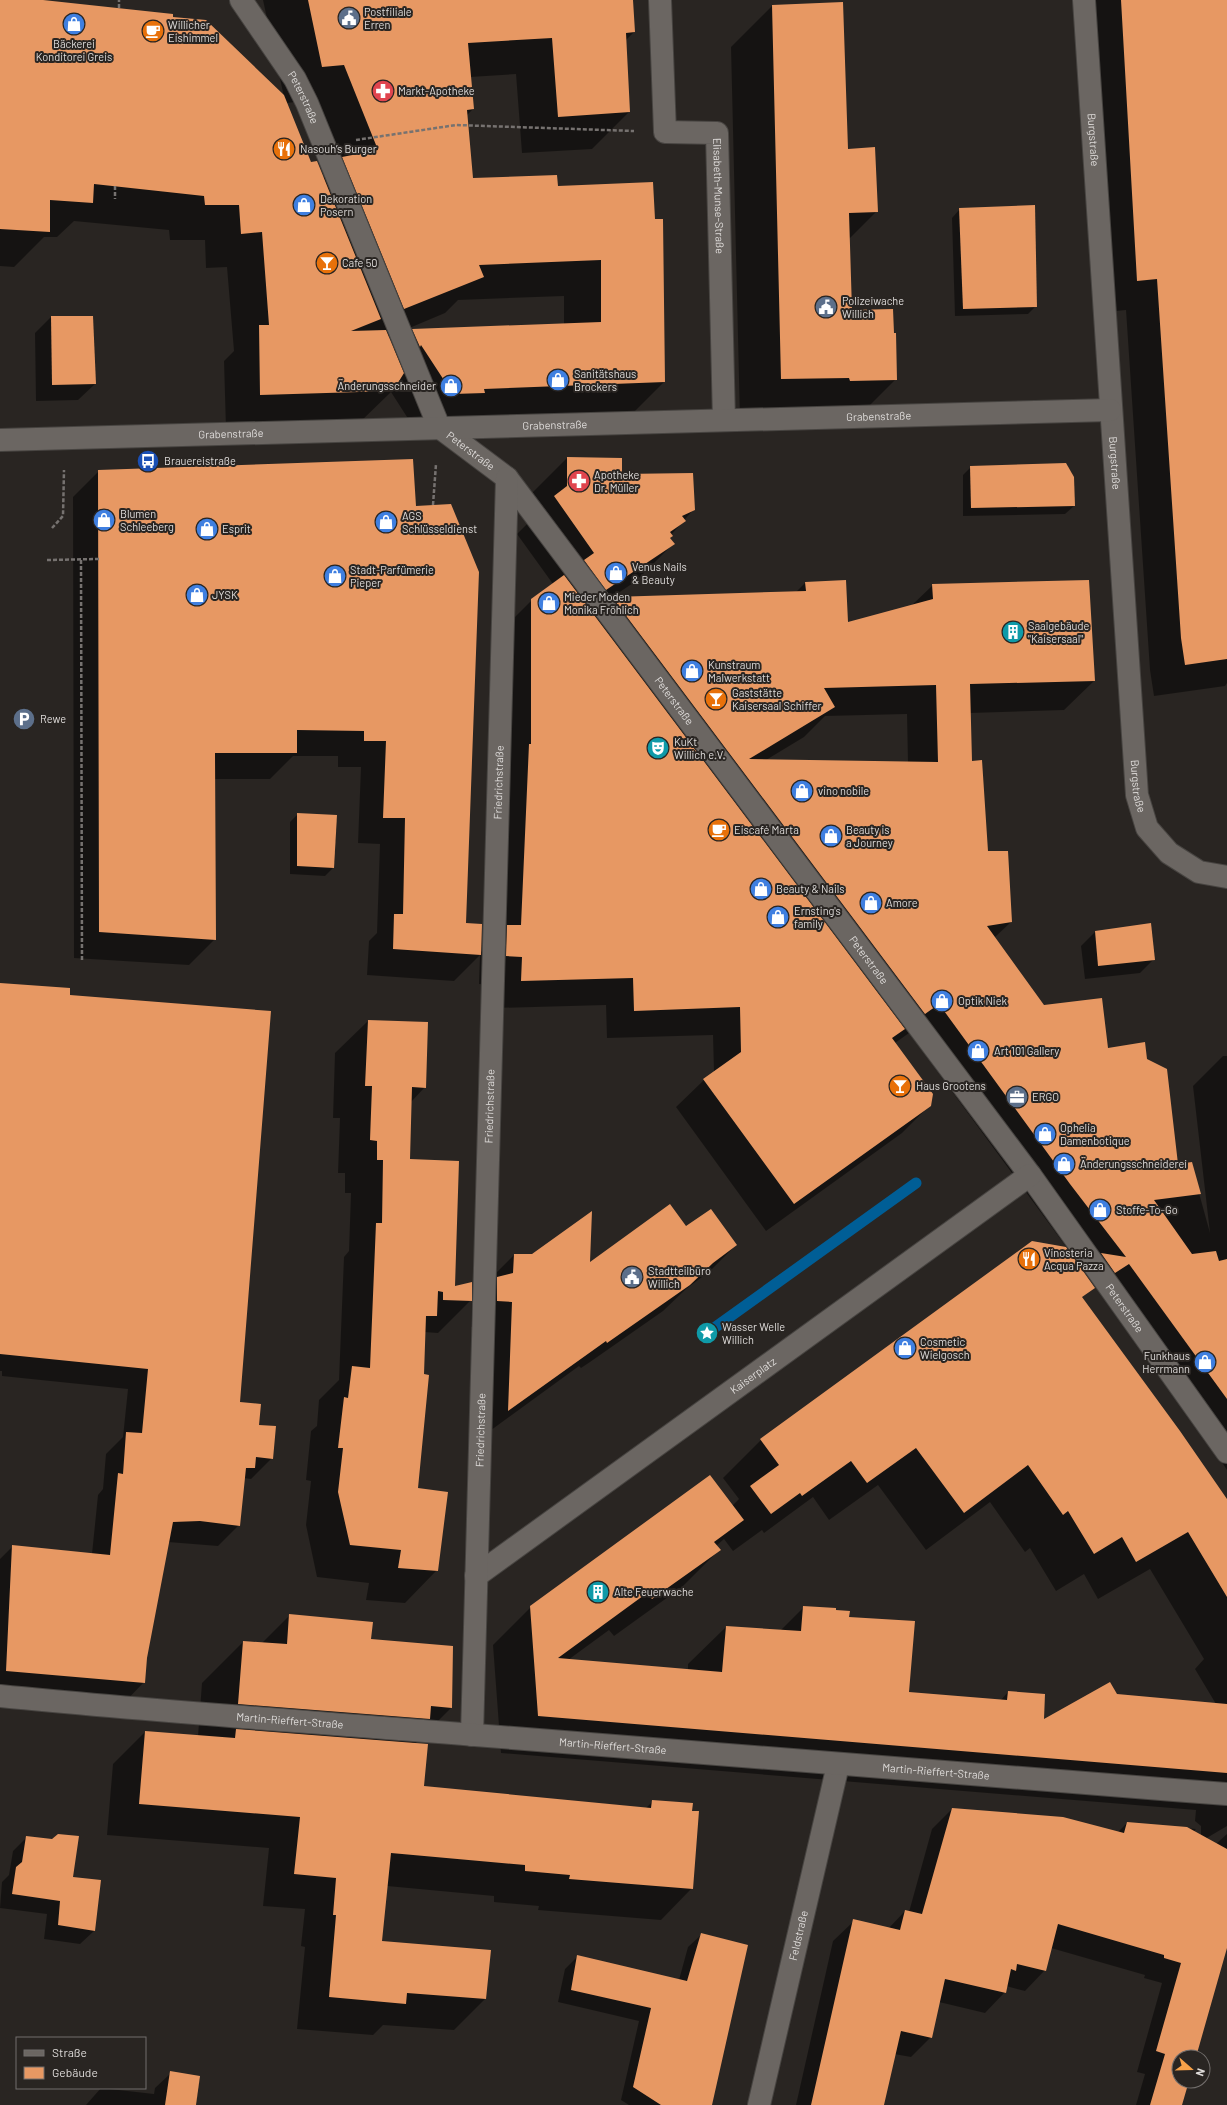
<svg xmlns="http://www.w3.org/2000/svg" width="1227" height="2105" viewBox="0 0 1227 2105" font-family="Barlow,sans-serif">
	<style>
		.shadow { fill: #0007; fill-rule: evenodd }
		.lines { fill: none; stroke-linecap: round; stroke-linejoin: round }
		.stream { stroke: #005e96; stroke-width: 11 }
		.building { fill: #e79863; fill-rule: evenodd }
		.street-casing { stroke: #474441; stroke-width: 24 }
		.secondary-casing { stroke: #474441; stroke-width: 24 }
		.path { stroke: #767270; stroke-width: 2.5; stroke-dasharray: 4 2; stroke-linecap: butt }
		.street { stroke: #6b6662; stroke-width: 22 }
		.secondary { stroke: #6b6662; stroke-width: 22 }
		.labels { text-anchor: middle; stroke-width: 4; stroke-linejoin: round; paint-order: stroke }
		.poi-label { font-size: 11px; fill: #dfdcda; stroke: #292522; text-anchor: start }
		.street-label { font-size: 11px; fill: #dfdcda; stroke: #292522 }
	</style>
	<rect width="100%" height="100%" fill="#292522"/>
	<g class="shadow">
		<path d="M 0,0 L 33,0 L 172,17 L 284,97 L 263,0 L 632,0 L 634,32 L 625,41 L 629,112 L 592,149 L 522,153 L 516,74 L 470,77 L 473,109 L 466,116 L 472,179 L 557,187 L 652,183 L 664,382 L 627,419 L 416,431 L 391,392 L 357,425 L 226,429 L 224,361 L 234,351 L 227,267 L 206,268 L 205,240 L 170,240 L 169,230 L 74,221 L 57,237 L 44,237 L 14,267 L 0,266 ZM 307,101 L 333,167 L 323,178 L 311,164 L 286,103 ZM 564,296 L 564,324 L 413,330 L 393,350 L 388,337 L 445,313 L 458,300 Z"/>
		<path d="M 1088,0 L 1227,0 L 1227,683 L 1225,686 L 1154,696 L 1150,670 L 1126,310 L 1106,312 Z"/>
		<path d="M 842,3 L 847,150 L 877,211 L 849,239 L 851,311 L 896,379 L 855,420 L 740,420 L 731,47 L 772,6 Z"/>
		<path d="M 960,209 L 1036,306 L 1028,314 L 955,316 L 952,218 Z"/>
		<path d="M 51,317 L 95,384 L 78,400 L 36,401 L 35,333 Z"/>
		<path d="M 567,458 L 621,475 L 694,509 L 671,535 L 672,536 L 669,539 L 673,544 L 636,581 L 611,598 L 796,592 L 805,583 L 847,623 L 911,606 L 933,585 L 1094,681 L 1064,710 L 970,713 L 971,762 L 987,852 L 1011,922 L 994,938 L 1043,1006 L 1107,1049 L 1146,1060 L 1177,1165 L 1191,1164 L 1210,1233 L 1193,1086 L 1223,1056 L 1227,1056 L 1227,1470 L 1142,1340 L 1136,1344 L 1079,1264 L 1070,1282 L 1227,1499 L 1227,1826 L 1205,1839 L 1216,1844 L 1227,1834 L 1227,1945 L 1195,2057 L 1179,2057 L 1179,2081 L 1188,2081 L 1181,2105 L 1136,2105 L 1145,2074 L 1137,2072 L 1162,1983 L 1144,1978 L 1145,1975 L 1051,1948 L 1045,1970 L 1025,1991 L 1006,1986 L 1005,1992 L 985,2013 L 939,2002 L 931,2037 L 911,2057 L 894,2054 L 883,2105 L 796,2105 L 833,1941 L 854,1921 L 888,1929 L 905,1911 L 909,1912 L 932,1829 L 952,1809 L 1118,1832 L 1127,1823 L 1196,1829 L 1193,1832 L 1201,1836 L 1201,1826 L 1195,1821 L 1196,1810 L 501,1753 L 493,1645 L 531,1607 L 732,1506 L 739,1499 L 723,1478 L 761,1440 L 1032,1242 L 1067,1248 L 909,1033 L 895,1043 L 930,1105 L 902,1133 L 766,1231 L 676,1107 L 704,1080 L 714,1072 L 713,1035 L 607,1038 L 606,1005 L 494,1008 L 495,985 L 479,984 L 480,955 L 454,981 L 367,975 L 369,941 L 377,933 L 380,844 L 358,843 L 361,767 L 338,767 L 338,756 L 293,756 L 270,779 L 214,779 L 215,939 L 189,965 L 74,958 L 73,497 L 99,471 L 415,508 L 465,924 L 480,953 L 494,939 L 504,628 L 532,600 L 553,584 L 517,534 L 530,521 L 530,495 ZM 611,598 L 611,599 L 594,616 L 590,612 ZM 907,714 L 908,763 L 766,760 L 804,737 L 825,716 ZM 878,1485 L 926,1550 L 990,1502 L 1025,1552 L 1030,1548 L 1056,1591 L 1084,1574 L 1098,1599 L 1150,1569 L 1204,1659 L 1195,1669 L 1216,1704 L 1117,1695 L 1043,1720 L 1008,1692 L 1000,1701 L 908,1693 L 848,1618 L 835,1611 L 804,1607 L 780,1631 L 726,1627 L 688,1664 L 688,1670 L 568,1660 L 609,1630 L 614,1636 L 682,1587 L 719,1550 L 716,1546 L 724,1539 L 733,1551 L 762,1530 L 764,1533 L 813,1497 L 829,1520 Z"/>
		<path d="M 971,467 L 1074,506 L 1065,514 L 963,516 L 963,475 Z"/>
		<path d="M 298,814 L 333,868 L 325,876 L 290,874 L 290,822 Z"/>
		<path d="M 1095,932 L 1154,959 L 1140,973 L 1085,979 L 1081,946 Z"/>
		<path d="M 0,984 L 69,996 L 239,1403 L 258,1426 L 272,1458 L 251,1479 L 244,1478 L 239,1525 L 218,1546 L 168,1542 L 146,1658 L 144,1682 L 124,1703 L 0,1692 L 0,1559 L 13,1546 L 92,1554 L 98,1495 L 103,1489 L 106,1454 L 123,1437 L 128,1389 L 2,1376 L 2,1371 L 0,1371 Z"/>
		<path d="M 368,1021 L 427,1022 L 425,1087 L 411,1102 L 409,1160 L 454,1287 L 471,1300 L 438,1333 L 424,1332 L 417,1489 L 437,1570 L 405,1603 L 366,1600 L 369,1583 L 317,1577 L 306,1525 L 311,1481 L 306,1480 L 311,1431 L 317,1426 L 319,1400 L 339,1380 L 344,1257 L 349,1251 L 351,1193 L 345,1193 L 345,1173 L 338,1173 L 340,1118 L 333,1118 L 335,1053 Z"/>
		<path d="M 686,1227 L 736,1245 L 710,1271 L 686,1289 L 663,1311 L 590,1362 L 581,1368 L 579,1366 L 483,1436 L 486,1327 L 471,1327 L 472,1303 L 488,1287 L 488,1281 L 514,1255 L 589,1265 Z"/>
		<path d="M 290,1615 L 370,1640 L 451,1708 L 415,1744 L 423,1787 L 646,1808 L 652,1802 L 692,1888 L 661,1920 L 538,1910 L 539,1906 L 494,1902 L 494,1896 L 387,1886 L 381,1942 L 485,1999 L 454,2030 L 383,2025 L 373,2035 L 297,2029 L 305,1947 L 301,1946 L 305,1909 L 263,1906 L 269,1848 L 107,1835 L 113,1764 L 145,1732 L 198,1736 L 202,1683 L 243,1642 L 262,1643 Z"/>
		<path d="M 27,1837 L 72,1878 L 94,1931 L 80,1944 L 44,1939 L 47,1914 L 0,1908 L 2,1882 L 9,1875 L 13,1851 Z"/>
		<path d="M 701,1935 L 711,2105 L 629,2105 L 621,2100 L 639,2021 L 558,2002 L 565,1969 L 577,1957 L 679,1980 L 688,1947 Z"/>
		<path d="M 171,2073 L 195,2105 L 86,2105 L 101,2088 L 154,2094 L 155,2088 Z"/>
	</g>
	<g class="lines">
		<path class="stream" d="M 710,1331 L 916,1183"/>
	</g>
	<g class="building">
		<path d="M 0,0 L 43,0 L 173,14 L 173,17 L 206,20 L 284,95 L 311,162 L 317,161 L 381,319 L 351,331 L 386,330 L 404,373 L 393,391 L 260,395 L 259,325 L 269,325 L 262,232 L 241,234 L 239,205 L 205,205 L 204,196 L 94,184 L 93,203 L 50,200 L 50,232 L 0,229 Z"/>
		<path d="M 308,0 L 633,0 L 635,32 L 626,33 L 630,112 L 558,117 L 552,38 L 468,43 L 474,109 L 467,110 L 473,178 L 557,175 L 558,186 L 653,182 L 655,219 L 663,219 L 665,382 L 484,389 L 485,393 L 453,394 L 421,345 L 420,347 L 412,329 L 601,322 L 601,260 L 479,265 L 484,277 L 404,309 L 342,157 L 378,150 L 344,65 L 322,67 Z"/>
		<path d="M 1121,0 L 1227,0 L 1227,659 L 1185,665 L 1181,638 L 1157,279 L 1137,281 Z"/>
		<path d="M 843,2 L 848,149 L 875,147 L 878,212 L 849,213 L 852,310 L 893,309 L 894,333 L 896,333 L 897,380 L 850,381 L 849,378 L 781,379 L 772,5 Z"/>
		<path d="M 1035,205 L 1037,307 L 963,309 L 959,208 Z"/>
		<path d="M 51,316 L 93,316 L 96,384 L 52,385 Z"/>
		<path d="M 567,457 L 622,458 L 622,474 L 693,473 L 695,510 L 682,516 L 686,521 L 670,532 L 673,536 L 670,538 L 675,544 L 606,590 L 584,560 L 594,553 L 554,496 L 567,486 Z"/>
		<path d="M 413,459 L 416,506 L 451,504 L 479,572 L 466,923 L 482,924 L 481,955 L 393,949 L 394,914 L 403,914 L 405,818 L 383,818 L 386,741 L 364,741 L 364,731 L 297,730 L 297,753 L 215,753 L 216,940 L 99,932 L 98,470 Z"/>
		<path d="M 1066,463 L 1074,477 L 1075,506 L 971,508 L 970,466 Z"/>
		<path d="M 564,575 L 905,1029 L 892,1038 L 933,1094 L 931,1106 L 794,1204 L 703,1079 L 741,1052 L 740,1007 L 634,1011 L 633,978 L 521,981 L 522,957 L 506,956 L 507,925 L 521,925 L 529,744 L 531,744 L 531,599 Z"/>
		<path d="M 846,580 L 848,622 L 933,599 L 932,584 L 1089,580 L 1095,681 L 970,684 L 972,761 L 982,760 L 988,851 L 1008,851 L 1012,922 L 987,926 L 1044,1005 L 1102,998 L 1108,1048 L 1145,1042 L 1147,1059 L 1167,1069 L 1178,1164 L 1192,1162 L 1201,1194 L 1154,1200 L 1192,1254 L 1216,1251 L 1219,1261 L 1227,1259 L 1227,1399 L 1129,1264 L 1115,1273 L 1101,1253 L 1126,1257 L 1070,1184 L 939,1004 L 925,1014 L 612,597 L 806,591 L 805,582 ZM 936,685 L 938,762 L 749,759 L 835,707 L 824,688 Z"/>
		<path d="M 297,813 L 337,815 L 334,868 L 297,866 Z"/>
		<path d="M 1151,923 L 1155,960 L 1098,966 L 1095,931 Z"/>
		<path d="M 0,983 L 70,988 L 70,995 L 271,1011 L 240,1402 L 261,1404 L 259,1425 L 276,1426 L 273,1459 L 256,1457 L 255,1468 L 246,1468 L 240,1526 L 200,1521 L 173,1522 L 147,1658 L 145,1683 L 6,1671 L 12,1545 L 110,1555 L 118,1473 L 123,1474 L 126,1432 L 142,1433 L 148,1369 L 0,1354 Z"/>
		<path d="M 368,1020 L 428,1022 L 426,1088 L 412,1087 L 410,1159 L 459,1161 L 455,1286 L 472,1282 L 472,1301 L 443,1300 L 443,1292 L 438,1291 L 437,1316 L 426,1316 L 424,1374 L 429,1375 L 418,1488 L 448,1492 L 438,1571 L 398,1568 L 401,1550 L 350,1545 L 338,1492 L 343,1448 L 338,1448 L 344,1397 L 348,1398 L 352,1366 L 370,1368 L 376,1223 L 382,1223 L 383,1160 L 377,1160 L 377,1141 L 370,1140 L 372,1086 L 365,1086 Z"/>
		<path d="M 670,1204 L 686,1226 L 711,1209 L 737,1245 L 713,1263 L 690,1285 L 617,1336 L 607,1343 L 606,1341 L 508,1411 L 512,1302 L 497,1301 L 497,1277 L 513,1273 L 514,1254 L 532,1254 L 592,1211 L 590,1262 Z"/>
		<path d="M 1032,1241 L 1066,1247 L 1095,1288 L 1082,1297 L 1180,1431 L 1227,1499 L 1227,1597 L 1188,1532 L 1136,1562 L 1122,1537 L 1094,1554 L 1068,1511 L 1063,1515 L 1028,1465 L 964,1513 L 916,1448 L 867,1483 L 851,1461 L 802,1496 L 800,1493 L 771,1514 L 750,1486 L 779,1465 L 760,1439 Z"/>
		<path d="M 710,1475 L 744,1520 L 714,1542 L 721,1550 L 652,1599 L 647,1593 L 558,1658 L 722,1672 L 726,1626 L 801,1631 L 803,1606 L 836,1608 L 836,1610 L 850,1611 L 849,1617 L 915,1621 L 909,1692 L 1007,1700 L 1008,1691 L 1045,1694 L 1044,1719 L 1110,1682 L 1117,1694 L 1227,1704 L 1227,1773 L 538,1716 L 530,1606 Z"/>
		<path d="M 289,1614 L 373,1622 L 371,1639 L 453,1646 L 452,1708 L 431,1706 L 430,1719 L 238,1704 L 243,1641 L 287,1644 Z"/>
		<path d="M 236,1729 L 428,1744 L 424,1786 L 651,1808 L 652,1800 L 693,1803 L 692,1811 L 699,1811 L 693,1889 L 569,1879 L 570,1875 L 525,1871 L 525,1865 L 391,1853 L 382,1941 L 491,1950 L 486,1999 L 407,1993 L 406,2004 L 329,1997 L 336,1915 L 333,1915 L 336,1878 L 294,1874 L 300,1817 L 139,1804 L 145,1731 L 235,1738 Z"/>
		<path d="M 952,1808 L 1063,1817 L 1124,1833 L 1127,1822 L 1187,1827 L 1227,1849 L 1227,1948 L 1196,2057 L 1179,2057 L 1179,2081 L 1189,2081 L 1182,2105 L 1150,2105 L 1165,2054 L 1156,2051 L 1181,1963 L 1164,1958 L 1164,1955 L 1058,1924 L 1046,1971 L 1017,1964 L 1016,1971 L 1011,1969 L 1006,1993 L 945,1979 L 932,2038 L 901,2031 L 884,2105 L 811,2105 L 853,1919 L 900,1930 L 905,1910 L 922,1914 Z"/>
		<path d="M 58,1834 L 79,1836 L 73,1877 L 101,1880 L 95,1931 L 58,1925 L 60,1901 L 12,1894 L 16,1867 L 22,1862 L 26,1836 L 52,1839 Z"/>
		<path d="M 701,1933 L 748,1945 L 712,2105 L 661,2105 L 633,2087 L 651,2008 L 571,1990 L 577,1955 L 687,1981 Z"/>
		<path d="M 170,2071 L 200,2076 L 196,2105 L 165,2105 Z"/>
	</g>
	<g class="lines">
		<g class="street-casing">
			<g id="street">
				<path id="s1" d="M 241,0 L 295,79 L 307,103 L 439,427 L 507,478 L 1030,1175 L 1227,1452"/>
				<path id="s2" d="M 660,0 L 665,132 L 717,133 L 724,420"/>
				<path id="s3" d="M 1084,0 L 1137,795 L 1147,828 L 1169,853 L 1199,872 L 1227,877"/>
				<path id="s4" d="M 0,440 L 1110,410"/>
				<path id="s5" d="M 476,1576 L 1030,1175"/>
				<path id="s6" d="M 472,1735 L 507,478"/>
				<path id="s7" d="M 759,2105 L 838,1765"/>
			</g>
		</g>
		<g class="secondary-casing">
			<g id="secondary">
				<path id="s8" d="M 0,1696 C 158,1712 316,1722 475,1735 C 725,1755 976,1775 1227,1794"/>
			</g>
		</g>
		<g class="path">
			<path d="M 119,8 L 119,0"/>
			<path d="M 356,140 L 456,125 L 634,131"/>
			<path d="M 115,186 L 115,199"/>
			<path d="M 433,505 L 436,464"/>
			<path d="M 52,528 L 63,516 L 64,470"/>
			<path d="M 47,560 L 99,559"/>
			<path d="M 81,560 L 82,962"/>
		</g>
		<use href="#street" class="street"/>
		<use href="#secondary" class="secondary"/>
	</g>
	<defs>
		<g id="civic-disc" transform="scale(1.15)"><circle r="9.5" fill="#5c6f8a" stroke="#292522"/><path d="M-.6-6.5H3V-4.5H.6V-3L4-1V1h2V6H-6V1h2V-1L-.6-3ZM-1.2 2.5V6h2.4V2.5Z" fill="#fff"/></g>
		<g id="shop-disc" transform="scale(1.15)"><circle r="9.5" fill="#3f7fe0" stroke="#292522"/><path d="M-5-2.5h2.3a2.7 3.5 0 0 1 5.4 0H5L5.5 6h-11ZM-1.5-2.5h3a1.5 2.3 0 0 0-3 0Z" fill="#fff"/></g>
		<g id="cafe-disc" transform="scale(1.15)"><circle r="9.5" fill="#e8710a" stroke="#292522"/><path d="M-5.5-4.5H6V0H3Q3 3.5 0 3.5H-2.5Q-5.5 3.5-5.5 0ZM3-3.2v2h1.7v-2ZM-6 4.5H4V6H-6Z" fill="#fff"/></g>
		<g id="pharmacy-disc" transform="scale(1.15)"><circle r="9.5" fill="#e0444e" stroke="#292522"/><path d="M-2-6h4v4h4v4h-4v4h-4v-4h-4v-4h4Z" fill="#fff"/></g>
		<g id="restaurant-disc" transform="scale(1.15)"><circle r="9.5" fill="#e8710a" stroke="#292522"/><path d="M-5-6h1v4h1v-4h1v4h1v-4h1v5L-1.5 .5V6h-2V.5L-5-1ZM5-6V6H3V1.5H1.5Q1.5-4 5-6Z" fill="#fff"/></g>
		<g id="bar-disc" transform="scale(1.15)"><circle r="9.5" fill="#e8710a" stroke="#292522"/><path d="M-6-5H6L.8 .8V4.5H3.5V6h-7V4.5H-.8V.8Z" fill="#fff"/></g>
		<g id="bus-disc" transform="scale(1.15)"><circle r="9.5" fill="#1a4fb4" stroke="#292522"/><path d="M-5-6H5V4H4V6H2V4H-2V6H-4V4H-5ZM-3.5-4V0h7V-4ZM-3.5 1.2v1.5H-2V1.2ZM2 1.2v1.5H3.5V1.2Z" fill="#fff"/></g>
		<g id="building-disc" transform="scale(1.15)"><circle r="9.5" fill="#0f9aa8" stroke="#292522"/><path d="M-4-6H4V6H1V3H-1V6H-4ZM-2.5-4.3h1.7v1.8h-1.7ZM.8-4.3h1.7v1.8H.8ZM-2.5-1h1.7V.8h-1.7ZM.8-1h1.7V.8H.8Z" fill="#fff"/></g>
		<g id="parking-disc" transform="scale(1.15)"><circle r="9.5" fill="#5c6f8a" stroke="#292522"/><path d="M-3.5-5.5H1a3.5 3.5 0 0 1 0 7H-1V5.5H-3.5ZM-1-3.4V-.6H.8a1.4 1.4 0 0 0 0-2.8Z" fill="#fff"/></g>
		<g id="theatre-disc" transform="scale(1.15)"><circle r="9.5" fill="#0f9aa8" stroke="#292522"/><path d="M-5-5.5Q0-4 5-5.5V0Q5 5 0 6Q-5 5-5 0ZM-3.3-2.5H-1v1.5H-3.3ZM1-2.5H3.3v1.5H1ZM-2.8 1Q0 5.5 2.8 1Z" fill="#fff"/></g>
		<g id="office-disc" transform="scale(1.15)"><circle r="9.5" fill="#5c6f8a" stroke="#292522"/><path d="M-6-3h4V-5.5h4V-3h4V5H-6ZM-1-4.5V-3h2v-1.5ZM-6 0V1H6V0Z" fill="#fff"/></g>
		<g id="sight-disc" transform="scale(1.15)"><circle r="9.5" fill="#0f9aa8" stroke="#292522"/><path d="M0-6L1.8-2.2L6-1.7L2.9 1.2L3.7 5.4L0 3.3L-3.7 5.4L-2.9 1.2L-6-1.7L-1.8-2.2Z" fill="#fff"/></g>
	</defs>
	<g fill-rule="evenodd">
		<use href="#civic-disc" x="349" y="18"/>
		<use href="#shop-disc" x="74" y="24"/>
		<use href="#cafe-disc" x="153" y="31"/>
		<use href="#pharmacy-disc" x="383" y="91"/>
		<use href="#restaurant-disc" x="284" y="149"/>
		<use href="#shop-disc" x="304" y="205"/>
		<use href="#bar-disc" x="327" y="263"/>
		<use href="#civic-disc" x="826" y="307"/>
		<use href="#shop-disc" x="558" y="380"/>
		<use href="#shop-disc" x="451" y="386"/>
		<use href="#bus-disc" x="148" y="461"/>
		<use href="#pharmacy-disc" x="579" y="481"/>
		<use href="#shop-disc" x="104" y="520"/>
		<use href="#shop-disc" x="386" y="522"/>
		<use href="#shop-disc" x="207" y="529"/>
		<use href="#shop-disc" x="616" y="573"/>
		<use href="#shop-disc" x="335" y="576"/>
		<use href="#shop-disc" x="197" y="595"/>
		<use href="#shop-disc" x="549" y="603"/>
		<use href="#building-disc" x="1013" y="632"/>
		<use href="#shop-disc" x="692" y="671"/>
		<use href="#bar-disc" x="716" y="699"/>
		<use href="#parking-disc" x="24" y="719"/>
		<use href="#theatre-disc" x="658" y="748"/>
		<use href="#shop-disc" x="802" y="791"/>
		<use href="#cafe-disc" x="719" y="830"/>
		<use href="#shop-disc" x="831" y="836"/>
		<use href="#shop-disc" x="761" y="889"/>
		<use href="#shop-disc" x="871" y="903"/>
		<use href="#shop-disc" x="778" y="917"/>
		<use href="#shop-disc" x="942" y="1001"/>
		<use href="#shop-disc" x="978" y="1051"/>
		<use href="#bar-disc" x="900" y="1086"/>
		<use href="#office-disc" x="1017" y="1097"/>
		<use href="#shop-disc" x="1045" y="1134"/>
		<use href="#shop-disc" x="1064" y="1164"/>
		<use href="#shop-disc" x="1100" y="1210"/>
		<use href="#restaurant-disc" x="1029" y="1259"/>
		<use href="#civic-disc" x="632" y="1277"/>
		<use href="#sight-disc" x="707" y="1333"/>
		<use href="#shop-disc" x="905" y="1348"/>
		<use href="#shop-disc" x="1205" y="1362"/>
		<use href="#building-disc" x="598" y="1592"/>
	</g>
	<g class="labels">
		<g class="poi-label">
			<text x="364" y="16">Postfiliale<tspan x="364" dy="13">Erren</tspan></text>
			<text x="168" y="29">Willicher<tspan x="168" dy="13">Eishimmel</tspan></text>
			<text x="74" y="48" text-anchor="middle">Bäckerei<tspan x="74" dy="13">Konditorei Greis</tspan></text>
			<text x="398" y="95">Markt-Apotheke</text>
			<text x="300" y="153">Nasouh’s Burger</text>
			<text x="320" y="203">Dekoration<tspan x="320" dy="13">Posern</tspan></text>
			<text x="342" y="267">Cafe 50</text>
			<text x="842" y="305">Polizeiwache<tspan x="842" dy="13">Willich</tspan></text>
			<text x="574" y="378">Sanitätshaus<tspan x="574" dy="13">Brockers</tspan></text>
			<text x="436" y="390" text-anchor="end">Änderungsschneider</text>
			<text x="164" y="465">Brauereistraße</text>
			<text x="594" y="479">Apotheke<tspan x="594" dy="13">Dr. Müller</tspan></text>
			<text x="120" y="518">Blumen<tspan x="120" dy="13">Schleeberg</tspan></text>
			<text x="402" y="520">AGS<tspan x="402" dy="13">Schlüsseldienst</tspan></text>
			<text x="222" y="533">Esprit</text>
			<text x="632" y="571">Venus Nails<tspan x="632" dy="13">&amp; Beauty</tspan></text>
			<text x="350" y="574">Stadt-Parfümerie<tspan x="350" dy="13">Pieper</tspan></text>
			<text x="212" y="599">JYSK</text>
			<text x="564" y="601">Mieder Moden<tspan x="564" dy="13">Monika Fröhlich</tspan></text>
			<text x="1028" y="630">Saalgebäude<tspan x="1028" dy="13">"Kaisersaal"</tspan></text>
			<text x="708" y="669">Kunstraum<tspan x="708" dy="13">Malwerkstatt</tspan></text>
			<text x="732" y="697">Gaststätte<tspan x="732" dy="13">Kaisersaal Schiffer</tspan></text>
			<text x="40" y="723">Rewe</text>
			<text x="674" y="746">KuKt<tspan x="674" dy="13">Willich e.V.</tspan></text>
			<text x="818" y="795">vino nobile</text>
			<text x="734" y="834">Eiscafé Marta</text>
			<text x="846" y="834">Beauty is<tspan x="846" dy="13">a Journey</tspan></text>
			<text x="776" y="893">Beauty &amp; Nails</text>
			<text x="886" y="907">Amore</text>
			<text x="794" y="915">Ernsting's<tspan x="794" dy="13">family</tspan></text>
			<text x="958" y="1005">Optik Niek</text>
			<text x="994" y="1055">Art 101 Gallery</text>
			<text x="916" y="1090">Haus Grootens</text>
			<text x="1032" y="1101">ERGO</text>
			<text x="1060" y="1132">Ophelia<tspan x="1060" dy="13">Damenbotique</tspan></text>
			<text x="1080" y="1168">Änderungsschneiderei</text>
			<text x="1116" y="1214">Stoffe-To-Go</text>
			<text x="1044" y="1257">Vinosteria<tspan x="1044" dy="13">Acqua Pazza</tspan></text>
			<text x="648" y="1275">Stadtteilbüro<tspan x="648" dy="13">Willich</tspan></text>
			<text x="722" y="1331">Wasser Welle<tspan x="722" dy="13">Willich</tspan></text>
			<text x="920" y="1346">Cosmetic<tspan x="920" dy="13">Wielgosch</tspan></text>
			<text x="1190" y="1360" text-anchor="end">Funkhaus<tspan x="1190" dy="13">Herrmann</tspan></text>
			<text x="614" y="1596">Alte Feuerwache</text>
		</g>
		<g class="street-label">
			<text dy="4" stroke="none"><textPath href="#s1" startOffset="116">Peterstraße</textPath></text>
			<text dy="4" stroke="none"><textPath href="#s3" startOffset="140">Burgstraße</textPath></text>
			<text dy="4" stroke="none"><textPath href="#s2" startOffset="247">Elisabeth-Munse-Straße</textPath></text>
			<text dy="4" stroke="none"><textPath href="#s4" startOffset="879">Grabenstraße</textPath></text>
			<text dy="4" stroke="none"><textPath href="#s4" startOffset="555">Grabenstraße</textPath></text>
			<text dy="4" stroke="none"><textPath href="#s4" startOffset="231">Grabenstraße</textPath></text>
			<text dy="4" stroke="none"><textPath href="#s1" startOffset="512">Peterstraße</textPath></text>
			<text dy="4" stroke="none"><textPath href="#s3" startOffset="464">Burgstraße</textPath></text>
			<text dy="4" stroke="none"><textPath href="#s1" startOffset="836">Peterstraße</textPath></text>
			<text dy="4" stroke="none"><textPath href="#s6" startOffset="953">Friedrichstraße</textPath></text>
			<text dy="4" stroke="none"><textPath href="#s3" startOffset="788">Burgstraße</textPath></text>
			<text dy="4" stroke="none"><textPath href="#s1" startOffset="1160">Peterstraße</textPath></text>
			<text dy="4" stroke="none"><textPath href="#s6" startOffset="629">Friedrichstraße</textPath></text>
			<text dy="4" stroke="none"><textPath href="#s1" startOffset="1592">Peterstraße</textPath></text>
			<text dy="4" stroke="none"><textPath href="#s5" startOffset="342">Kaiserplatz</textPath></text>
			<text dy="4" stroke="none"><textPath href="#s6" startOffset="305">Friedrichstraße</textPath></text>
			<text dy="4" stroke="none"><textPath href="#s8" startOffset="291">Martin-Rieffert-Straße</textPath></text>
			<text dy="4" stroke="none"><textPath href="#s8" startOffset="615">Martin-Rieffert-Straße</textPath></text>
			<text dy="4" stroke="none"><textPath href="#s8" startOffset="939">Martin-Rieffert-Straße</textPath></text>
			<text dy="4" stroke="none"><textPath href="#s7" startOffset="174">Feldstraße</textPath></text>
		</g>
	</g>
	<rect x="16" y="2037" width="130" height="52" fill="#292522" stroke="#726e6c"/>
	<rect x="24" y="2050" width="20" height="6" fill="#6b6662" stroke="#726e6c"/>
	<text x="52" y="2057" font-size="12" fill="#dfdcda">Straße</text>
	<rect x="24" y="2067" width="20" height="12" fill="#e79863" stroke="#726e6c"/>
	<text x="52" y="2077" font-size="12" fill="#dfdcda">Gebäude</text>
	<g transform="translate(1191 2069) rotate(110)"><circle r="19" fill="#292522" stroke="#726e6c"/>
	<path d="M0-3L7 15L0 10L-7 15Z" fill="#f7a149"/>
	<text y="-6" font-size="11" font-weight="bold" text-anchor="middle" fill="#dfdcda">N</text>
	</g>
</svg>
